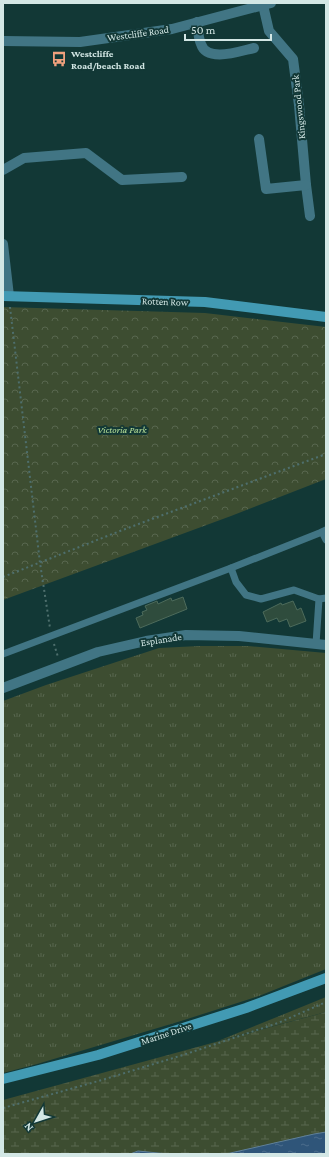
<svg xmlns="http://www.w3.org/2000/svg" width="329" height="1157" viewBox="0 0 329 1157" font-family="'Crimson Pro',serif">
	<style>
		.grass { fill: url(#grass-tufts) }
		.wetland { fill: url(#wetland-marsh) }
		.park { fill: url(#park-crowns) }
		.water { fill: url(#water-ripples); stroke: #608199 }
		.building { fill: #2f4c3d; stroke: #4d6b5b }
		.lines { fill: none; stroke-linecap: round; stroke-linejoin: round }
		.path { stroke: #4e6f6d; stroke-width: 2; stroke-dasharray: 2 3; stroke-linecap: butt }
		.lane { stroke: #417584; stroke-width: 7 }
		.street { stroke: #417584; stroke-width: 10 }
		.secondary { stroke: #429ab3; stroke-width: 10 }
		.labels { text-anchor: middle; stroke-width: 4; stroke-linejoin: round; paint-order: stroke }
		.street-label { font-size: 10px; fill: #d3e7e5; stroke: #123836 }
		.poi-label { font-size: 10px; font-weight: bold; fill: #d3e7e5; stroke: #123836; text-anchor: start }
		.park-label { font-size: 10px; font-style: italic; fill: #b8e098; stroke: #123836 }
	</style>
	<defs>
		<pattern id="grass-tufts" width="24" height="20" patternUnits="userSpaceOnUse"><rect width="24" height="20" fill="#3d4d31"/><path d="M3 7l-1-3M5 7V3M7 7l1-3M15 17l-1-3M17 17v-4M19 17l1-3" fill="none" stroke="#58674f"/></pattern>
		<pattern id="wetland-marsh" width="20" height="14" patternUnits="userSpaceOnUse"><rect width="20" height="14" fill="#3d4d31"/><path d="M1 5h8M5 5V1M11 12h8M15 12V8" fill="none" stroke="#58674f"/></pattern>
		<pattern id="park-crowns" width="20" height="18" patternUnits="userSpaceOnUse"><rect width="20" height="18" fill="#3d4d31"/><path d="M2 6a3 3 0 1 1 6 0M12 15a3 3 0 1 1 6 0" fill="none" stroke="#58674f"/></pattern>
		<pattern id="water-ripples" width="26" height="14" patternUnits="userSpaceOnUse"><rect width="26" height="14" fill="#2f5579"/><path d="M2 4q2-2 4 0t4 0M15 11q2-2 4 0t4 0" fill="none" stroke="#4c6d8c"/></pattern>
	</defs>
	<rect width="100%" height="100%" fill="#123836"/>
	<g class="grass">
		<path d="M 199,646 L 248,646 L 326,653 L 326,969 L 259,996 L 181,1021 L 37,1064 L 3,1073 L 3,701 L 46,685 L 159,648 Z"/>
		<path d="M 326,997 L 326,1012 L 218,1041 Z"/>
	</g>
	<path class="wetland" d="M 326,1012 L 326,1154 L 3,1154 L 3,1100 Z"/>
	<path class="park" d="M 3,307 L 205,313 L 326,327 L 326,479 L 231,516 L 3,600 Z"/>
	<g class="water">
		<path d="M 326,1132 L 326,1154 L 226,1154 L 314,1134 Z"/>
		<path d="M 138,1151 L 168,1154 L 130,1154 Z"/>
	</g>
	<g class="building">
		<path d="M 183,597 L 187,609 L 140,628 L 136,618 L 143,615 L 142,612 L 147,610 L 145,606 L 157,601 L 158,604 L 171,598 L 172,601 Z"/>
		<path d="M 293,601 L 297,610 L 301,608 L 306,621 L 290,627 L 287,619 L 279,622 L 277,618 L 267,622 L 263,612 L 281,603 L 282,605 Z"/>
	</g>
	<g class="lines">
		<g class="path">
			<path d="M 10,307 L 40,563 L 50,628"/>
			<path d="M 3,577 L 120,531 L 326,454"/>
			<path d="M 54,644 L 58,657"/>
			<path d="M 3,1108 L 102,1080 L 183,1055 L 278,1023 L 326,1002"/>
		</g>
		<g class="lane">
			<path d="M 326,530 L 322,532 L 326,540"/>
			<path d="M 231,568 L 236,582 L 246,595 L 261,599 L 294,590 L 319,599 L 326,598"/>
			<path d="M 316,644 L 319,599"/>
			<path d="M 3,654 L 231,568 L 322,532"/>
		</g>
		<g class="street">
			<path d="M 263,5 L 269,31 L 293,59 L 299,105 L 306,185 L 310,216"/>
			<path d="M 197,22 C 198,29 198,37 201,44 C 207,63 240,51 254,48"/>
			<path d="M 3,41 L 80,42 L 172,29 L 271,3"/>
			<path d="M 259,139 L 266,189 L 306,185"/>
			<path d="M 3,170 L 24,158 L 86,153 L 122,180 L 182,177"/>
			<path d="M 3,244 L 9,296"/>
			<path d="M 3,688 L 98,652 L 146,641 L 186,635 L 239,636 L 326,645"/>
		</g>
		<g class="secondary">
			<path d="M 3,296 L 205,302 L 326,317"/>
			<path d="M 3,1079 L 98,1055 L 246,1008 L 326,978"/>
		</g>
	</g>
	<defs>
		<g id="bus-bare" transform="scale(1.2)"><path d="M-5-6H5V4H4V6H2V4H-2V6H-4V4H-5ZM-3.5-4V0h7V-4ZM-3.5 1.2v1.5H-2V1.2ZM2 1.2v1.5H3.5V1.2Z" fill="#f1a17d" stroke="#123836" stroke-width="2.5" paint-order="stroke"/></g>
	</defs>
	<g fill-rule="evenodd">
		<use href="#bus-bare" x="59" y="59"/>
	</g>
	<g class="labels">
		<g class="street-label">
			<text transform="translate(138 33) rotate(-8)" y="4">Westcliffe Road</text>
			<text transform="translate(298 107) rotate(-96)" y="4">Kingswood Park</text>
			<text transform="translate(165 301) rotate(2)" y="4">Rotten Row</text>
			<text transform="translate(161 639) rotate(-9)" y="4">Esplanade</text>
			<text transform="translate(166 1033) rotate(-18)" y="4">Marine Drive</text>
		</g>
		<g class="poi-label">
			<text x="71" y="57">Westcliffe<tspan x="71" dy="12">Road/beach Road</tspan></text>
		</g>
		<g class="park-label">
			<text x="122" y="433">Victoria Park</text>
		</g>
	</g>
	<rect width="329" height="1157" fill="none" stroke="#d3e7e5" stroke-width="8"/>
	<g transform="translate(36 1121) rotate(231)" stroke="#123836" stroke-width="3" paint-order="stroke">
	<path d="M0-3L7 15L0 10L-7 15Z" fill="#d3e7e5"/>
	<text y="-6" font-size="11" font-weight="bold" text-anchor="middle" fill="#d3e7e5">N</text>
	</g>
	<path d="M185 34v6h86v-6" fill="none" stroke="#d3e7e5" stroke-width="2"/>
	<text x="191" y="34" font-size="12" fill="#d3e7e5" stroke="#123836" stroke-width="3" paint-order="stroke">50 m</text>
</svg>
